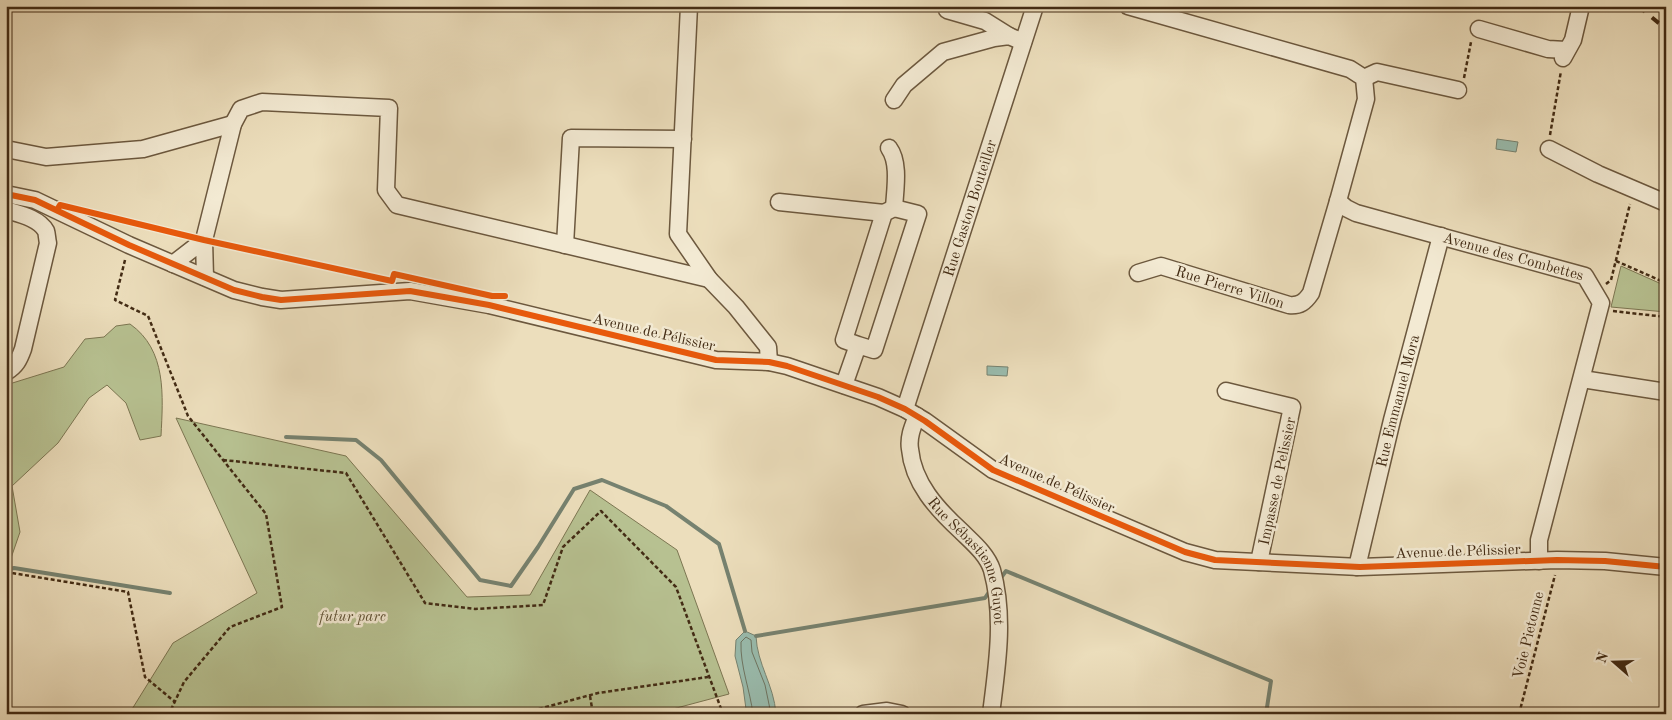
<svg xmlns="http://www.w3.org/2000/svg" width="1672" height="720" viewBox="0 0 1672 720" font-family="'Old Standard TT',serif">
	<style>
		.green { fill: #b7c191; stroke: #7c7652 }
		.water { fill: #99bcae; stroke: #768270 }
		.lines { fill: none; stroke-linecap: round; stroke-linejoin: round }
		.shore { stroke: #6e7461; stroke-width: 1 }
		.stream { stroke: #768270; stroke-width: 4 }
		.minor-casing { stroke: #6c583e; stroke-width: 19 }
		.path { stroke: #422b14; stroke-width: 2.5; stroke-dasharray: 4 2.5; stroke-linecap: butt }
		.minor { stroke: #f3ead3; stroke-width: 16 }
		.rail { stroke: #422b14; stroke-width: 4; stroke-dasharray: 9 9; stroke-linecap: butt }
		.cycleway-casing { stroke: #f3ead3; stroke-width: 9 }
		.cycleway { stroke: #e8590c; stroke-width: 6 }
		.labels { text-anchor: middle; stroke-width: 5; stroke-linejoin: round; paint-order: stroke }
		.street-label { font-size: 15px; fill: #422b14; stroke: #f3ead3 }
		.park-label { font-size: 15px; font-style: italic; fill: #5f5033; stroke: #f3ead3 }
	</style>
	<rect width="100%" height="100%" fill="#ecdebc"/>
	<filter id="stains"><feTurbulence type="fractalNoise" baseFrequency=".004" numOctaves="4"/><feColorMatrix values="0 0 0 0 .2 0 0 0 0 .09 0 0 0 0 .02 0 0 0 .5 -.17"/></filter>
	<radialGradient id="worn" r=".72"><stop offset=".6" stop-color="#630" stop-opacity="0"/><stop offset="1" stop-color="#630" stop-opacity=".3"/></radialGradient>
	<g class="green">
		<path d="M 1621,266 L 1666,286 L 1666,312 L 1611,307 Z"/>
		<path d="M 130,324 C 167,350 163,396 161,436 L 140,440 L 126,403 L 107,385 L 89,398 L 58,443 L 12,486 L 20,532 L 10,561 L 6,565 L 6,385 L 64,367 L 85,339 L 104,337 L 116,326 Z"/>
		<path d="M 176,418 L 346,456 L 467,597 L 530,595 L 590,490 L 677,550 L 729,694 L 654,714 L 129,714 L 173,643 L 257,593 Z"/>
	</g>
	<g class="water">
		<path d="M 1497,139 L 1518,142 L 1516,152 L 1496,149 Z"/>
		<path d="M 987,366 L 1008,367 L 1007,376 L 987,375 Z"/>
		<path d="M 745,631 L 756,636 C 757,664 774,685 776,714 L 749,714 L 746,709 L 743,687 L 735,656 L 736,640 Z"/>
	</g>
	<g class="lines">
		<path class="shore" d="M 753,714 C 750,690 740,666 741,642 L 746,637 L 751,640 L 752,652 L 765,685 L 771,714"/>
		<g class="stream">
			<path d="M 286,437 L 356,440 L 381,460 L 480,580 L 511,586 L 538,547 L 574,489 L 602,480 L 666,506 L 719,544 L 745,631"/>
			<path d="M 6,570 L 14,568 L 170,593"/>
			<path d="M 1000,579 L 1006,571 L 1271,681 L 1266,714"/>
			<path d="M 756,636 L 985,598 L 989,592"/>
		</g>
		<g class="minor-casing">
			<g id="minor">
				<path d="M 689,6 L 678,234 L 709,279 L 736,307 L 768,347 L 769,362"/>
				<path d="M 1128,6 L 1350,69 L 1364,78 L 1366,99 L 1338,201 L 1311,293 C 1305,302 1300,306 1289,305 L 1161,266 L 1138,273"/>
				<path d="M 947,10 L 985,21 L 1009,36"/>
				<path d="M 1479,29 L 1548,49 L 1566,50"/>
				<path d="M 1563,58 L 1573,40 L 1581,6"/>
				<path d="M 1364,78 L 1377,72 L 1458,90"/>
				<path d="M 894,100 L 904,85 L 943,52 L 994,38 L 1009,36 L 1023,42"/>
				<path d="M 889,148 C 900,163 895,190 894,208"/>
				<path d="M 6,149 L 46,157 L 143,149 L 233,124"/>
				<path d="M 1549,149 L 1598,174 L 1666,203"/>
				<path d="M 6,194 L 35,200 L 129,245 L 234,290 L 262,297 L 281,300 L 410,291 L 489,305 L 716,360 L 769,362 L 787,366 L 878,397 L 905,409 L 925,421 L 993,470 L 1185,552 L 1215,560 L 1360,567 L 1557,560 L 1605,561 L 1666,567"/>
				<path id="s1" d="M 1338,201 L 1346,208 L 1356,213 L 1585,276 L 1601,303 L 1539,540 L 1539,561"/>
				<path d="M 779,202 L 884,213"/>
				<path d="M 6,210 C 19,214 39,218 46,231 C 47,234 47,239 48,243 L 23,349 C 19,360 16,366 6,372"/>
				<path d="M 204,240 L 233,124 L 241,109 L 262,102 L 389,108 L 386,190 L 397,205 L 709,279"/>
				<path d="M 565,245 L 571,138 L 683,139"/>
				<path d="M 173,264 L 204,240 L 205,277"/>
				<path d="M 1582,379 L 1666,392"/>
				<path d="M 844,385 L 858,345 L 874,350 L 918,214 L 894,208 L 884,213 L 844,340 L 858,345"/>
				<path d="M 1226,391 L 1292,407 L 1259,562"/>
				<path id="s2" d="M 905,409 L 1035,6"/>
				<path id="s3" d="M 917,416 C 913,426 908,437 910,449 C 913,483 937,509 961,531 C 972,542 987,554 992,570 C 1005,617 997,666 991,714"/>
				<path id="s4" d="M 1357,567 L 1392,420 L 1441,236"/>
				<path d="M 863,714 L 887,711 L 902,714"/>
			</g>
		</g>
		<g class="path">
			<path d="M 1464,78 L 1471,42"/>
			<path d="M 1550,135 L 1561,71"/>
			<path d="M 125,260 L 115,300 L 148,316 L 188,416 L 266,514 L 282,607 L 230,627 L 184,682 L 169,714"/>
			<path d="M 1616,261 L 1666,283"/>
			<path d="M 1606,284 L 1611,280 L 1630,204"/>
			<path d="M 1613,311 L 1666,317"/>
			<path d="M 223,460 L 346,473 L 425,603 L 475,609 L 543,605 L 563,547 L 601,511 L 676,587 L 723,714"/>
			<path d="M 6,575 L 12,573 L 128,592 L 145,677 L 175,702"/>
			<path d="M 590,696 L 593,714"/>
			<path d="M 520,714 L 598,693 L 708,677"/>
			<path d="M 1519,714 L 1555,575"/>
		</g>
		<use href="#minor" class="minor"/>
		<path class="rail" d="M 1638,6 L 1666,29"/>
		<g class="cycleway-casing">
			<g id="cycleway">
				<path d="M 6,194 L 35,200 L 129,245 L 234,290 L 262,297 L 281,300 L 410,291 L 489,305 L 716,360 L 769,362 L 787,366 L 878,397 L 905,409 L 925,421 L 993,470 L 1185,552 L 1215,560 L 1360,567 L 1557,560 L 1605,561 L 1666,567"/>
				<path d="M 57,210 L 60,205 L 204,240 L 392,281 L 394,274 L 492,296 L 505,296"/>
			</g>
		</g>
		<use href="#cycleway" class="cycleway"/>
	</g>
	<g class="labels">
		<g class="street-label">
			<text dy="5" stroke="none"><textPath href="#s2" startOffset="211">Rue Gaston Bouteiller</textPath></text>
			<text dy="5" stroke="none"><textPath href="#s1" startOffset="185">Avenue des Combettes</textPath></text>
			<text transform="translate(1230 287) rotate(17)" y="5">Rue Pierre Villon</text>
			<text transform="translate(654 332) rotate(13)" y="5">Avenue de Pélissier</text>
			<text dy="5" stroke="none"><textPath href="#s4" startOffset="171">Rue Emmanuel Mora</textPath></text>
			<text transform="translate(1277 481) rotate(-78)" y="5">Impasse de Pelissier</text>
			<text transform="translate(1057 483) rotate(24)" y="5">Avenue de Pélissier</text>
			<text transform="translate(1458 551) rotate(-2)" y="5">Avenue de Pélissier</text>
			<text dy="5" stroke="none"><textPath href="#s3" startOffset="164">Rue Sébastienne Guyot</textPath></text>
			<text transform="translate(1528 635) rotate(-76)" y="5">Voie Pietonne</text>
		</g>
		<g class="park-label">
			<text x="353" y="621">futur parc</text>
		</g>
	</g>
	<rect width="1672" height="720" fill="none" stroke="#ecdebc" stroke-width="25"/>
	<rect x="8" y="8" width="1657" height="705" fill="none" stroke="#422b14" stroke-width="2.5"/>
	<rect x="12" y="12" width="1647" height="695" fill="none" stroke="#422b14"/>
	<g transform="translate(1614 662) rotate(290)" stroke="#f3ead3" stroke-width="4" paint-order="stroke">
	<path d="M0-4L9 19L0 12L-9 19Z" fill="#422b14"/>
	<text y="-8" font-size="14" font-weight="bold" text-anchor="middle" fill="#422b14">N</text>
	</g>
	<rect width="100%" height="100%" filter="url(#stains)"/>
	<rect width="100%" height="100%" fill="url(#worn)"/>
</svg>
